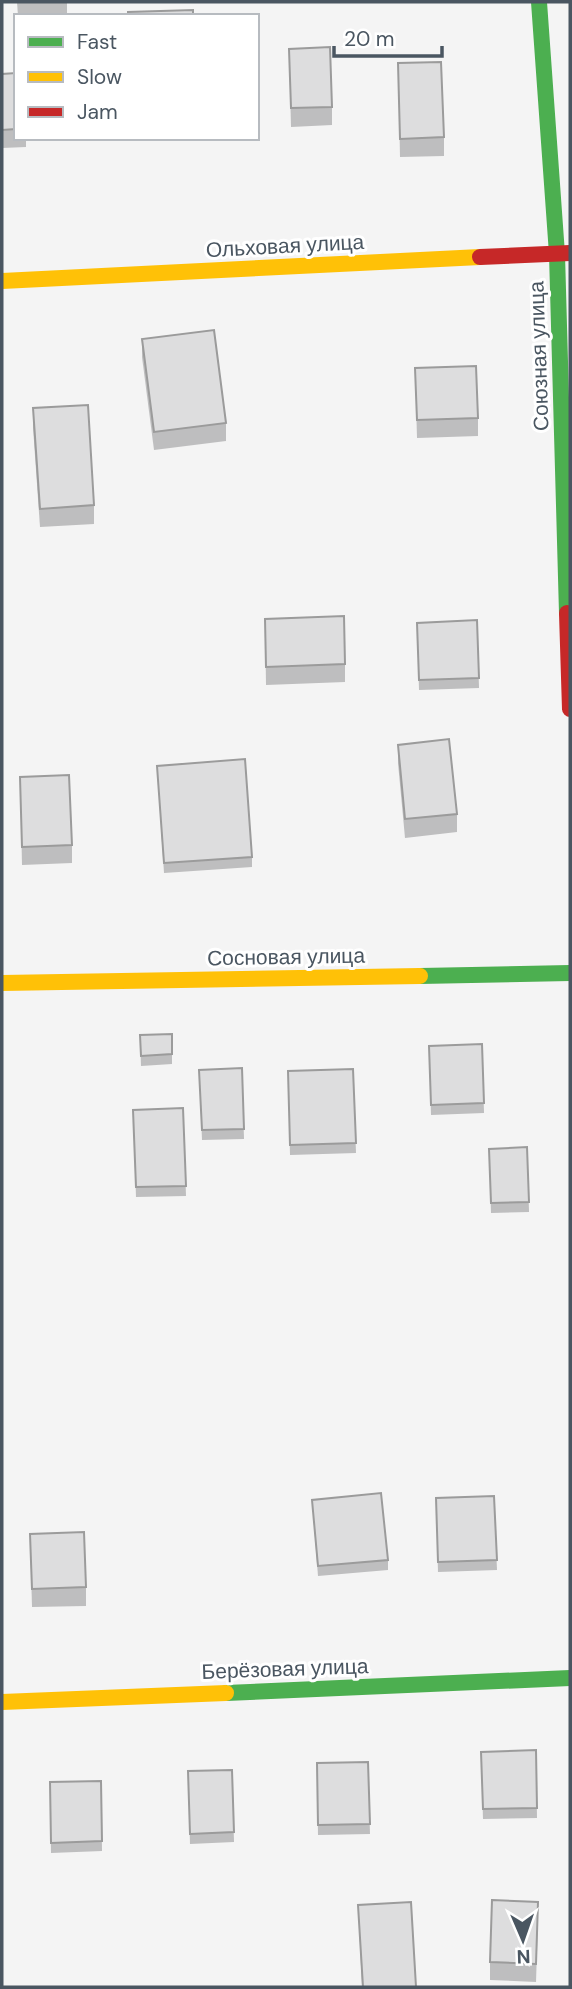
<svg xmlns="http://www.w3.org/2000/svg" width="572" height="1989" viewBox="0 0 572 1989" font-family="'DM Sans',sans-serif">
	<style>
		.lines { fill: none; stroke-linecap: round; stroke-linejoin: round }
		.fast { stroke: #4caf50; stroke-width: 16 }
		.slow { stroke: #ffc107; stroke-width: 16 }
		.jam { stroke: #c62828; stroke-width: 16 }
		.wall { fill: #bebebf }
		.building { fill: #ddddde; stroke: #9b9b9b; stroke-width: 2 }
		.labels { text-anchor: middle; stroke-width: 6; stroke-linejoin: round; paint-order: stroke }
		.street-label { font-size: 21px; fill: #4a5661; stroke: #fff }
	</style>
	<rect width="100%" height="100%" fill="#f4f4f4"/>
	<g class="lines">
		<g class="fast">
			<path d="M 539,2 L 557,254 L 567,613"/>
			<path d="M 420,976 L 570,973"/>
			<path d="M 226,1693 L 570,1678"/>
		</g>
		<g class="slow">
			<path d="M 2,281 L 480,257"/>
			<path d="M 2,983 L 420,976"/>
			<path d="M 2,1702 L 226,1693"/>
		</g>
		<g class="jam">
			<path d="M 480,257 L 570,253"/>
			<path d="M 567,613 L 570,709"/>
		</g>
	</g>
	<g class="wall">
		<path d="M 17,2 L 67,2 L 67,16 L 18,16 Z"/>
		<path d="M 289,49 L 332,107 L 332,125 L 291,127 Z"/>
		<path d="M 398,63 L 444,137 L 444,156 L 400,157 Z"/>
		<path d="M 16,73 L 16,138 L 26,138 L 26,147 L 2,148 L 2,74 Z"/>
		<path d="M 142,339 L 226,423 L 226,441 L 154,450 L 142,357 Z"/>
		<path d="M 415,368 L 478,418 L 478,436 L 417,438 Z"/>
		<path d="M 33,408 L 94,505 L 94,524 L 40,527 L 33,427 Z"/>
		<path d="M 265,619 L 345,664 L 345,682 L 266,685 Z"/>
		<path d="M 477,620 L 479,688 L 419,690 L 417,623 Z"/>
		<path d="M 398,745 L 457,814 L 457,832 L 405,838 L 398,763 Z"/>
		<path d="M 157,766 L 252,857 L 252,867 L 164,873 Z"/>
		<path d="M 20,777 L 72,845 L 72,863 L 22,865 Z"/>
		<path d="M 172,1034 L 172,1064 L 141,1066 L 140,1035 Z"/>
		<path d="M 482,1044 L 484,1113 L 431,1115 L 429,1046 Z"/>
		<path d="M 242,1068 L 244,1139 L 202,1140 L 199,1070 Z"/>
		<path d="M 353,1069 L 356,1153 L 290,1155 L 288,1071 Z"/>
		<path d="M 183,1108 L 186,1196 L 136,1197 L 133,1110 Z"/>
		<path d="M 527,1147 L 529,1212 L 491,1213 L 489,1149 Z"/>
		<path d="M 494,1496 L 497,1570 L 438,1572 L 436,1498 Z"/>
		<path d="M 312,1500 L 388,1560 L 388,1570 L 318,1576 Z"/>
		<path d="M 30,1534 L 86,1587 L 86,1606 L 32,1607 Z"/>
		<path d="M 536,1750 L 537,1818 L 483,1819 L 481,1752 Z"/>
		<path d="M 368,1762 L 370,1834 L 318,1835 L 317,1763 Z"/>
		<path d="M 232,1770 L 234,1842 L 190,1844 L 188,1771 Z"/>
		<path d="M 101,1781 L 102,1851 L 51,1853 L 50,1782 Z"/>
		<path d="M 358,1905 L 416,1987 L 362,1987 Z"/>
		<path d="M 538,1921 L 536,1982 L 490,1980 L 490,1962 Z"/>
	</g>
	<g class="building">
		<path d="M 193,10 L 193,16 L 128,16 L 128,12 Z"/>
		<path d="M 330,47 L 332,107 L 291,108 L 289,49 Z"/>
		<path d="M 441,62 L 444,137 L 400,139 L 398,63 Z"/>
		<path d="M 16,73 L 16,129 L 2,130 L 2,74 Z"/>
		<path d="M 214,330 L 226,423 L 154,432 L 142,339 Z"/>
		<path d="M 476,366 L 478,418 L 417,420 L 415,368 Z"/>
		<path d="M 88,405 L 94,505 L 40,509 L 33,408 Z"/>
		<path d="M 344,616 L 345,664 L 266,667 L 265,619 Z"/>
		<path d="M 477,620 L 479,678 L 419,680 L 417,623 Z"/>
		<path d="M 449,739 L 457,814 L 405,819 L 398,745 Z"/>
		<path d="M 245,759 L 252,857 L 164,863 L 157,766 Z"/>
		<path d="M 69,775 L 72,845 L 22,847 L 20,777 Z"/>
		<path d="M 172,1034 L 172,1054 L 141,1056 L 140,1035 Z"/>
		<path d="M 482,1044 L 484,1103 L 431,1105 L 429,1046 Z"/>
		<path d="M 242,1068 L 244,1129 L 202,1130 L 199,1070 Z"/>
		<path d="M 353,1069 L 356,1143 L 290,1145 L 288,1071 Z"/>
		<path d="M 183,1108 L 186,1186 L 136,1187 L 133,1110 Z"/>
		<path d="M 527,1147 L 529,1202 L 491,1203 L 489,1149 Z"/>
		<path d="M 381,1493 L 388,1560 L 318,1566 L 312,1500 Z"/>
		<path d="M 494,1496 L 497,1560 L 438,1562 L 436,1498 Z"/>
		<path d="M 84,1532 L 86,1587 L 32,1589 L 30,1534 Z"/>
		<path d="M 536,1750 L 537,1808 L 483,1809 L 481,1752 Z"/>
		<path d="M 368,1762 L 370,1824 L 318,1825 L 317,1763 Z"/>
		<path d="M 232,1770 L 234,1832 L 190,1834 L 188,1771 Z"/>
		<path d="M 101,1781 L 102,1841 L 51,1843 L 50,1782 Z"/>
		<path d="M 492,1900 L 538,1902 L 536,1964 L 490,1962 Z"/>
		<path d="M 411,1902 L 416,1987 L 363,1987 L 358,1905 Z"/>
	</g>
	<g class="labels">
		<g class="street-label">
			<text transform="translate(285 246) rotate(-3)" y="7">Ольховая улица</text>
			<text transform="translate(539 356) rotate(-92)" y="7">Союзная улица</text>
			<text transform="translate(286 957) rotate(-1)" y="7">Сосновая улица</text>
			<text transform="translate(285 1669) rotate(-2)" y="7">Берёзовая улица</text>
		</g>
	</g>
	<rect width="572" height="1989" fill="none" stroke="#4a5661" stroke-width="7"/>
	<rect x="14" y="14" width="245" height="126" fill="#ffffff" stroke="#b7bbc0" stroke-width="2"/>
	<rect x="28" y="37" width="35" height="10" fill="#4caf50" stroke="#b7bbc0" stroke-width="2"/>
	<text x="77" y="49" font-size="21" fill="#4a5661">Fast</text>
	<rect x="28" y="72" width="35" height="10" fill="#ffc107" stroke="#b7bbc0" stroke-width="2"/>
	<text x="77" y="84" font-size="21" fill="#4a5661">Slow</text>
	<rect x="28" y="107" width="35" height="10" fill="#c62828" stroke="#b7bbc0" stroke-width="2"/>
	<text x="77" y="119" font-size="21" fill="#4a5661">Jam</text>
	<g transform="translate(523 1940) rotate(178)" stroke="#ffffff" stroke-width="5" paint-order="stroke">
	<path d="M0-5L12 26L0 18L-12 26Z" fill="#4a5661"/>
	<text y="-10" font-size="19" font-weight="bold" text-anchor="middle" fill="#4a5661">N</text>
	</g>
	<path d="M334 46v10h108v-10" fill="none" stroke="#4a5661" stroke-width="3.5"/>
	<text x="344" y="46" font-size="21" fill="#4a5661" stroke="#ffffff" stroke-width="5" paint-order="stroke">20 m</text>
</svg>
